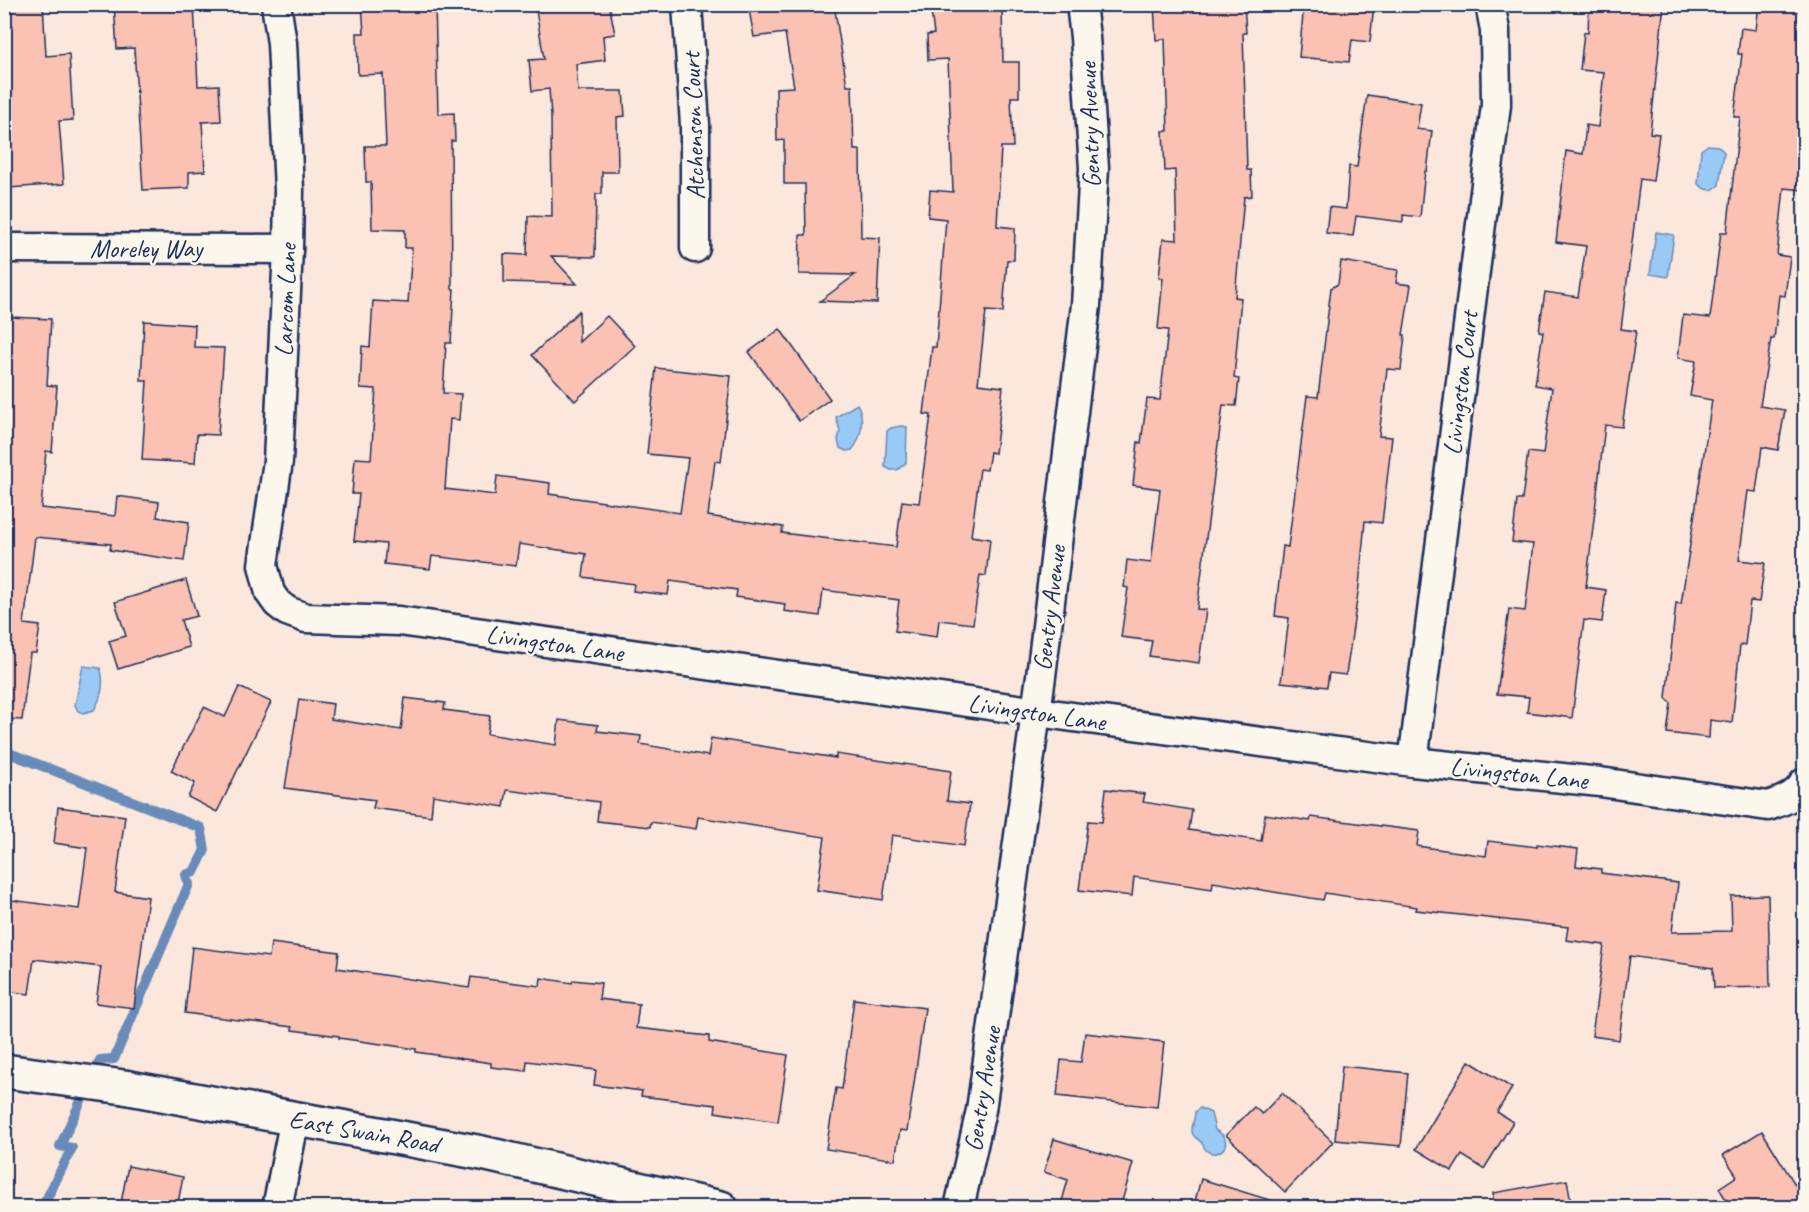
<svg xmlns="http://www.w3.org/2000/svg" width="1809" height="1212" viewBox="0 0 1809 1212" font-family="Caveat,sans-serif">
	<style>
		.water { fill: #99c9f5; stroke: #678bb9; stroke-width: 1.5 }
		.lines { fill: none; stroke-linecap: round; stroke-linejoin: round }
		.stream { stroke: #678bb9; stroke-width: 10 }
		.building { fill: #fbc1b2; stroke: #1b2f5e; stroke-width: 1.5 }
		.street-casing { stroke: #1b2f5e; stroke-width: 33 }
		.secondary-casing { stroke: #1b2f5e; stroke-width: 38 }
		.street { stroke: #fbf7ec; stroke-width: 28 }
		.secondary { stroke: #fbf7ec; stroke-width: 33 }
		.labels { text-anchor: middle; stroke-width: 5; stroke-linejoin: round; paint-order: stroke }
		.street-label { font-size: 26px; fill: #1b2f5e; stroke: #fbf7ec }
	</style>
	<rect width="100%" height="100%" fill="#fbe7db"/>
	<filter id="ink" filterUnits="userSpaceOnUse"><feTurbulence type="fractalNoise" baseFrequency=".0167" numOctaves="2"/><feDisplacementMap in="SourceGraphic" scale="12" xChannelSelector="R" yChannelSelector="G"/><feConvolveMatrix kernelMatrix="1 2 1 2 8 2 1 2 1" color-interpolation-filters="sRGB"/></filter>
	<g filter="url(#ink)">
		<g class="water">
			<path d="M 1708,145 L 1718,146 L 1724,152 L 1719,185 L 1712,190 L 1705,189 L 1698,184 L 1701,150 Z"/>
			<path d="M 1656,232 L 1674,235 L 1668,277 L 1650,274 Z"/>
			<path d="M 857,404 C 865,417 862,439 852,450 L 846,451 L 840,448 L 838,440 L 840,431 L 836,417 Z"/>
			<path d="M 901,426 L 907,427 L 906,463 L 897,470 L 891,470 L 885,467 L 887,431 L 891,428 Z"/>
			<path d="M 83,666 L 100,668 C 105,681 102,697 94,710 L 83,713 L 78,711 L 75,705 Z"/>
			<path d="M 1200,1108 L 1211,1113 L 1215,1130 C 1238,1141 1218,1161 1206,1150 C 1204,1148 1203,1144 1201,1142 C 1197,1138 1192,1137 1192,1131 C 1192,1125 1195,1118 1195,1112 Z"/>
		</g>
		<g class="lines">
			<path class="stream" d="M 4,751 L 201,828 L 205,850 L 194,872 L 186,875 L 189,884 L 114,1059 L 100,1060 L 60,1146 L 72,1148 L 42,1208"/>
		</g>
		<g class="building">
			<path d="M 4,4 L 43,4 L 46,56 L 69,54 L 73,120 L 59,121 L 64,184 L 8,188 L 7,171 L 4,171 Z"/>
			<path d="M 114,4 L 194,4 L 198,86 L 219,85 L 221,121 L 202,122 L 205,171 L 189,172 L 189,188 L 143,190 L 134,48 L 117,49 Z"/>
			<path d="M 362,4 L 435,4 L 438,114 L 454,113 L 455,141 L 451,141 L 452,289 L 454,289 L 451,343 L 446,343 L 443,393 L 461,394 L 459,420 L 450,419 L 445,489 L 495,495 L 497,476 L 550,483 L 549,494 L 680,513 L 688,458 L 647,454 L 656,368 L 731,376 L 721,462 L 715,461 L 708,516 L 783,527 L 782,533 L 896,547 L 902,501 L 919,503 L 931,415 L 924,414 L 932,347 L 936,347 L 946,219 L 928,217 L 930,190 L 953,192 L 948,59 L 928,60 L 927,35 L 934,34 L 930,4 L 1002,4 L 1003,62 L 1019,62 L 1019,97 L 1011,97 L 1013,147 L 1001,147 L 997,226 L 1015,228 L 1014,260 L 1007,260 L 1003,312 L 986,311 L 978,384 L 1003,387 L 995,453 L 990,452 L 987,470 L 980,469 L 971,536 L 990,539 L 986,576 L 980,575 L 973,624 L 939,620 L 937,637 L 895,631 L 899,600 L 823,590 L 820,616 L 784,611 L 785,604 L 736,597 L 737,590 L 670,581 L 668,595 L 633,591 L 634,584 L 583,577 L 586,554 L 519,544 L 516,566 L 432,556 L 430,569 L 384,564 L 386,544 L 354,541 L 359,494 L 352,494 L 355,458 L 371,459 L 376,389 L 360,388 L 362,346 L 370,347 L 373,301 L 408,303 L 412,248 L 405,248 L 405,230 L 372,229 L 371,182 L 366,182 L 365,146 L 386,146 L 383,74 L 358,75 L 357,33 L 364,33 Z"/>
			<path d="M 535,4 L 609,4 L 615,34 L 603,36 L 605,60 L 576,64 L 578,91 L 623,91 L 625,116 L 617,117 L 618,172 L 602,172 L 602,194 L 596,194 L 595,257 L 551,256 L 577,284 L 504,282 L 504,254 L 527,255 L 528,216 L 552,217 L 551,116 L 549,89 L 532,91 L 529,60 L 544,59 Z"/>
			<path d="M 748,4 L 834,4 L 847,86 L 852,86 L 854,150 L 860,150 L 861,237 L 880,238 L 877,303 L 820,301 L 855,275 L 799,274 L 800,235 L 806,235 L 805,184 L 784,184 L 784,140 L 777,141 L 776,88 L 794,87 L 785,33 L 754,37 Z"/>
			<path d="M 1154,4 L 1244,4 L 1246,33 L 1243,33 L 1247,170 L 1251,170 L 1252,196 L 1244,197 L 1235,297 L 1241,298 L 1234,378 L 1239,379 L 1236,406 L 1223,405 L 1197,609 L 1206,610 L 1199,663 L 1149,656 L 1152,641 L 1121,637 L 1128,588 L 1124,587 L 1127,560 L 1151,563 L 1160,489 L 1133,485 L 1138,442 L 1141,443 L 1147,399 L 1160,400 L 1168,330 L 1158,329 L 1163,278 L 1159,278 L 1163,239 L 1177,240 L 1175,170 L 1165,171 L 1163,131 L 1168,131 L 1165,39 L 1156,40 Z"/>
			<path d="M 1304,4 L 1374,4 L 1370,42 L 1352,40 L 1349,62 L 1299,57 Z"/>
			<path d="M 1589,4 L 1664,4 L 1650,133 L 1659,134 L 1653,181 L 1640,179 L 1621,329 L 1636,331 L 1622,427 L 1605,425 L 1586,587 L 1606,590 L 1602,622 L 1584,620 L 1572,718 L 1527,712 L 1529,697 L 1497,694 L 1509,609 L 1525,611 L 1533,544 L 1512,542 L 1517,500 L 1522,500 L 1528,452 L 1543,454 L 1552,388 L 1535,385 L 1543,332 L 1539,331 L 1545,292 L 1578,297 L 1586,246 L 1556,242 L 1566,151 L 1583,154 L 1586,125 L 1598,127 L 1604,72 L 1580,70 L 1584,32 L 1588,33 Z"/>
			<path d="M 1759,4 L 1804,4 L 1804,190 L 1784,188 L 1777,255 L 1790,257 L 1785,296 L 1779,295 L 1774,339 L 1771,339 L 1760,406 L 1785,410 L 1778,450 L 1762,447 L 1756,492 L 1748,491 L 1739,560 L 1765,563 L 1759,602 L 1750,601 L 1745,645 L 1740,645 L 1732,723 L 1710,720 L 1709,738 L 1667,733 L 1671,703 L 1666,698 L 1676,603 L 1681,604 L 1712,400 L 1690,396 L 1696,361 L 1678,358 L 1683,315 L 1710,318 L 1721,232 L 1727,232 L 1740,117 L 1734,117 L 1742,54 L 1738,54 L 1741,28 L 1756,30 Z"/>
			<path d="M 1367,95 L 1421,103 L 1417,129 L 1432,131 L 1427,171 L 1425,171 L 1420,217 L 1403,215 L 1403,222 L 1356,216 L 1353,236 L 1326,233 L 1329,207 L 1346,209 L 1349,166 L 1357,167 Z"/>
			<path d="M 1341,261 L 1398,270 L 1396,283 L 1411,285 L 1403,335 L 1405,335 L 1401,370 L 1387,369 L 1379,436 L 1392,437 L 1382,523 L 1365,521 L 1359,586 L 1346,675 L 1329,673 L 1327,687 L 1281,682 L 1289,618 L 1275,616 L 1283,546 L 1288,547 L 1307,396 L 1318,397 L 1331,288 L 1338,284 Z"/>
			<path d="M 579,311 L 579,342 L 607,316 L 635,346 L 575,401 L 532,355 Z"/>
			<path d="M 10,317 L 51,319 L 47,385 L 57,386 L 52,452 L 46,451 L 41,508 L 115,516 L 117,496 L 159,502 L 157,517 L 189,522 L 184,561 L 110,550 L 111,544 L 35,537 L 24,624 L 40,626 L 36,653 L 30,653 L 22,720 L 4,719 L 4,335 L 9,336 Z"/>
			<path d="M 144,321 L 195,325 L 194,347 L 224,348 L 218,435 L 197,434 L 195,463 L 142,460 L 147,381 L 141,381 Z"/>
			<path d="M 780,329 L 830,399 L 799,421 L 749,352 Z"/>
			<path d="M 186,580 L 197,616 L 181,620 L 189,647 L 118,669 L 109,641 L 126,636 L 115,602 Z"/>
			<path d="M 239,687 L 271,702 L 217,812 L 188,797 L 195,783 L 171,771 L 204,707 L 225,717 Z"/>
			<path d="M 405,698 L 445,703 L 444,710 L 490,716 L 487,734 L 556,745 L 559,720 L 598,725 L 597,731 L 641,736 L 640,744 L 708,756 L 711,738 L 836,758 L 836,754 L 951,771 L 947,801 L 970,804 L 964,846 L 892,835 L 883,900 L 817,890 L 825,837 L 698,817 L 696,829 L 651,822 L 650,827 L 597,821 L 599,802 L 507,790 L 504,807 L 433,795 L 431,816 L 373,808 L 375,800 L 285,788 L 299,699 L 333,704 L 331,719 L 401,730 Z"/>
			<path d="M 1106,789 L 1145,794 L 1143,802 L 1192,810 L 1189,830 L 1261,841 L 1265,814 L 1310,821 L 1311,817 L 1419,831 L 1417,846 L 1486,856 L 1488,841 L 1537,847 L 1537,844 L 1578,849 L 1576,866 L 1601,869 L 1601,873 L 1678,883 L 1672,932 L 1732,931 L 1731,896 L 1768,895 L 1770,987 L 1714,988 L 1713,968 L 1630,956 L 1619,1040 L 1592,1036 L 1604,945 L 1566,940 L 1568,927 L 1416,910 L 1417,907 L 1325,893 L 1323,900 L 1213,882 L 1212,889 L 1134,877 L 1132,896 L 1079,890 L 1088,821 L 1102,822 Z"/>
			<path d="M 58,807 L 125,816 L 115,892 L 148,897 L 134,1008 L 96,1003 L 101,967 L 34,959 L 29,994 L 4,991 L 4,899 L 79,909 L 87,848 L 54,843 Z"/>
			<path d="M 271,943 L 339,952 L 337,968 L 469,988 L 471,977 L 540,986 L 541,978 L 572,983 L 573,980 L 601,983 L 599,999 L 639,1004 L 636,1028 L 709,1036 L 709,1042 L 788,1055 L 778,1122 L 715,1112 L 716,1105 L 641,1096 L 642,1091 L 594,1085 L 596,1070 L 527,1061 L 526,1071 L 491,1067 L 491,1063 L 416,1052 L 416,1049 L 339,1038 L 339,1036 L 292,1030 L 292,1027 L 185,1013 L 192,947 L 269,957 Z"/>
			<path d="M 854,999 L 925,1008 L 907,1131 L 900,1130 L 895,1160 L 826,1149 L 836,1088 L 842,1089 Z"/>
			<path d="M 1085,1033 L 1164,1042 L 1157,1107 L 1057,1096 L 1061,1060 L 1081,1062 Z"/>
			<path d="M 1469,1061 L 1512,1088 L 1497,1112 L 1513,1122 L 1484,1169 L 1462,1155 L 1452,1171 L 1416,1149 Z"/>
			<path d="M 1342,1066 L 1408,1073 L 1401,1146 L 1335,1140 Z"/>
			<path d="M 1282,1093 L 1333,1142 L 1285,1192 L 1226,1135 L 1254,1107 L 1262,1114 Z"/>
			<path d="M 1762,1131 L 1804,1199 L 1804,1208 L 1731,1208 L 1719,1188 L 1737,1176 L 1723,1155 Z"/>
			<path d="M 1054,1139 L 1133,1163 L 1120,1208 L 1060,1208 L 1068,1180 L 1044,1172 Z"/>
			<path d="M 128,1166 L 183,1177 L 177,1208 L 120,1208 Z"/>
			<path d="M 1201,1179 L 1273,1201 L 1272,1208 L 1193,1208 Z"/>
			<path d="M 1567,1180 L 1572,1208 L 1494,1208 L 1493,1193 Z"/>
		</g>
		<g class="lines">
			<g class="street-casing">
				<g id="street">
					<path d="M 276,4 L 282,43 L 289,190 L 288,249 L 278,461 L 263,565 L 270,593 L 277,603 L 287,611 L 306,618 L 399,621 L 1073,717 L 1413,762 L 1600,782 L 1768,806 C 1782,801 1796,797 1804,783"/>
					<path d="M 687,4 L 695,125 L 695,248"/>
					<path d="M 4,248 L 288,249"/>
					<path d="M 1413,762 L 1496,105 L 1495,30 L 1490,4"/>
					<path d="M 277,1208 L 295,1118"/>
					<path d="M 959,1208 L 981,1110 L 994,1017 L 1041,676 L 1086,305 L 1094,168 L 1085,37 L 1081,4"/>
				</g>
			</g>
			<g class="secondary-casing">
				<path id="secondary" d="M 4,1071 L 124,1087 L 482,1153 L 721,1208"/>
			</g>
			<use href="#street" class="street"/>
			<use href="#secondary" class="secondary"/>
		</g>
	</g>
	<g class="labels">
		<g class="street-label">
			<text transform="translate(1089 125) rotate(-92)" y="9">Gentry Avenue</text>
			<text transform="translate(693 126) rotate(-92)" y="9">Atchenson Court</text>
			<text x="146" y="257">Moreley Way</text>
			<text transform="translate(285 300) rotate(-88)" y="9">Larcom Lane</text>
			<text transform="translate(1460 383) rotate(-83)" y="9">Livingston Court</text>
			<text transform="translate(1049 608) rotate(-83)" y="9">Gentry Avenue</text>
			<text transform="translate(555 643) rotate(8)" y="9">Livingston Lane</text>
			<text transform="translate(1037 712) rotate(8)" y="9">Livingston Lane</text>
			<text transform="translate(1519 773) rotate(6)" y="9">Livingston Lane</text>
			<text transform="translate(982 1089) rotate(-81)" y="9">Gentry Avenue</text>
			<text transform="translate(364 1131) rotate(10)" y="9">East Swain Road</text>
		</g>
	</g>
	<rect width="1809" height="1212" fill="none" stroke="#fbf7ec" stroke-width="24"/>
	<rect x="12" y="12" width="1785" height="1188" fill="none" stroke="#1b2f5e" stroke-width="2" filter="url(#ink)"/>
</svg>
